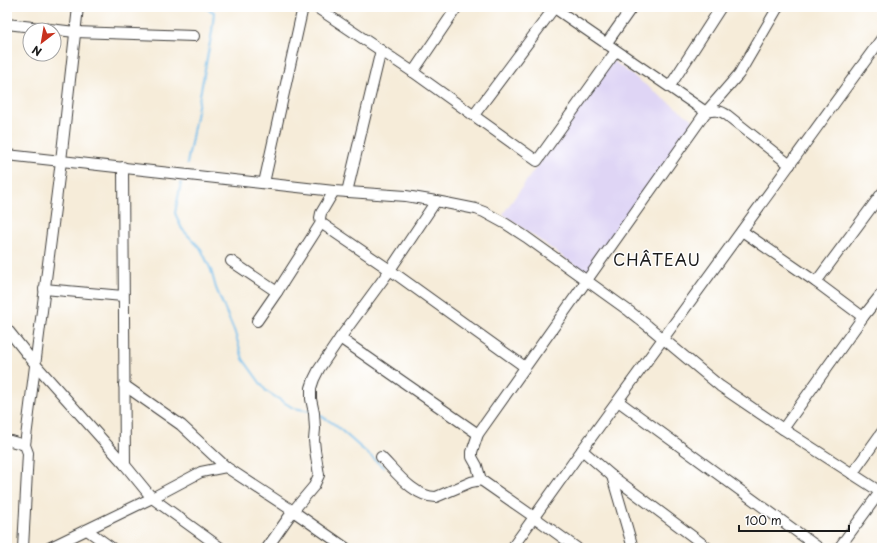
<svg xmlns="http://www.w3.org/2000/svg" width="889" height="555" viewBox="0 0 889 555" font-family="'Playpen Sans',sans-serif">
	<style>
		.built { fill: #dfd5f5 }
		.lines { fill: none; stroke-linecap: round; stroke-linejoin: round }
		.stream { stroke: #70bbe9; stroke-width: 2 }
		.minor-casing { stroke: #3d3b38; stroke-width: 12 }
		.minor { stroke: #fff; stroke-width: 10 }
		.labels { text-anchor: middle; stroke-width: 3; stroke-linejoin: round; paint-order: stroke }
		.quarter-label { font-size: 16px; letter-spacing: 1px; fill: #1c1c1c; stroke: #fff }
	</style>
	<rect width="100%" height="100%" fill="#fff"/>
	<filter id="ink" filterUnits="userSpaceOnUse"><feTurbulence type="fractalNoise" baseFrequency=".025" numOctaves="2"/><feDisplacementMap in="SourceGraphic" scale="8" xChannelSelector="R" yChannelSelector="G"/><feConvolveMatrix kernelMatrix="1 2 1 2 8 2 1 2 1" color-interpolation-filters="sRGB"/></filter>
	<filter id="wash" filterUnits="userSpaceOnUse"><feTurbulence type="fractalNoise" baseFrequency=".012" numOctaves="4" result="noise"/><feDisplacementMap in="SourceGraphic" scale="16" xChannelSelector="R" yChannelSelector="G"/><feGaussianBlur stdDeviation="0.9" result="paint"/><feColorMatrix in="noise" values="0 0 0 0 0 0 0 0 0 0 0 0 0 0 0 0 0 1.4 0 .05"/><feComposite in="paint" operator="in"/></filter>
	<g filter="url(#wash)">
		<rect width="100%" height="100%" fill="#f6ecd9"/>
		<path class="built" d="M 612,60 L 694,121 L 587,274 L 503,214 Z"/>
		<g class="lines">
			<g class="stream">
				<path d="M 187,164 L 212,32 L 214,12 L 204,7"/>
				<path d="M 181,183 L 175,213 L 182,229 L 201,249 L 211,270 L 216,288 L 235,333 L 243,359 L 266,391 L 293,408 L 311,411"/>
				<path d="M 317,413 L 334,424 L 383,467"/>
			</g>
		</g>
	</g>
	<g filter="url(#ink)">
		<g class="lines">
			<g class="minor-casing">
				<g id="minor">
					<path d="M 316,7 L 413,72 L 537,161 L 616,51"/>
					<path d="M 553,7 L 706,112 C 715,110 720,110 727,115 L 790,165"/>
					<path d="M 7,24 L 75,32 L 194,36"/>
					<path d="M 606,44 L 632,7"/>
					<path d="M 413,72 L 457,7"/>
					<path d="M 670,86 L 721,7"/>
					<path d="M 474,115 L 554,8"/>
					<path d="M 7,155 L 334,191 L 406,196 L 436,201 L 476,209 L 484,212 L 506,224 L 526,237 L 629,311 L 648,326 L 720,386 L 783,429 L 882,493"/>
					<path d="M 123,167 L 125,465"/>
					<path d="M 264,183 L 303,7"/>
					<path d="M 334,191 L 321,213 L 320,218 L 321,223 L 390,270 L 525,367"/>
					<path d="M 347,192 L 381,50"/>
					<path d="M 742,231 L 816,282 L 863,317"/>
					<path d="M 231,261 L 277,292"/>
					<path d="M 816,282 L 882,193"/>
					<path d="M 44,289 L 123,296"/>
					<path d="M 257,321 L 277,292 L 321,223"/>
					<path d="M 7,329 L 35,364 L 125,465 L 152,498 L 221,548"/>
					<path d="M 340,338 L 478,434"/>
					<path d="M 124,385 L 181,425 L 226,467 L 293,511 L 346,548"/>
					<path d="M 618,401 L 819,548"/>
					<path d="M 783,429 L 863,317 L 882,293"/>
					<path d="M 7,440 L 25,445"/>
					<path d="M 582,450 L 612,476 L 708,548"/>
					<path d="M 381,457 C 396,472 414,497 436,497 L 471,482 L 481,480"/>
					<path d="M 852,474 L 882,432"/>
					<path d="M 612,476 L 633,548"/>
					<path d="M 87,530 L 112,548"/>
					<path d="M 23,548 L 28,453 L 25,445 L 61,161 L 78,7"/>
					<path d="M 49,548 L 152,498 L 201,472 L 226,467"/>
					<path d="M 267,548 L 293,511 L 314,486 L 319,475 L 315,450 L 314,440 L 315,429 L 314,413 L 311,399 L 311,388 L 314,379 L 319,369 L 340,338 L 390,270 L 436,201"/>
					<path d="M 512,548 L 582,450 L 882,38"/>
					<path d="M 577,548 L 534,517 L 481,480 L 477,466 L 472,457 L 472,452 L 478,434 L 706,112 L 739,74 L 778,7"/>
					<path d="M 839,548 L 880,492"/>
				</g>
			</g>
			<use href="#minor" class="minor"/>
		</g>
	</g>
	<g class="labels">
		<g class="quarter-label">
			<text x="657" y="266">CHÂTEAU</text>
		</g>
	</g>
	<rect width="889" height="555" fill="none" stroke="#fff" stroke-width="24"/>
	<g transform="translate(42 42) rotate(211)"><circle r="19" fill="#ffffff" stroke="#a4a4a4"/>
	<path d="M0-3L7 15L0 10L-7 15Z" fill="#c8321e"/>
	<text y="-6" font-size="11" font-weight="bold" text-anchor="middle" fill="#1c1c1c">N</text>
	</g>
	<path d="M739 525v6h110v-6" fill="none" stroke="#1c1c1c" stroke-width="2"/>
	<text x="745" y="525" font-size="12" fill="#1c1c1c" stroke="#ffffff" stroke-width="3" paint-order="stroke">100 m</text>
</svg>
